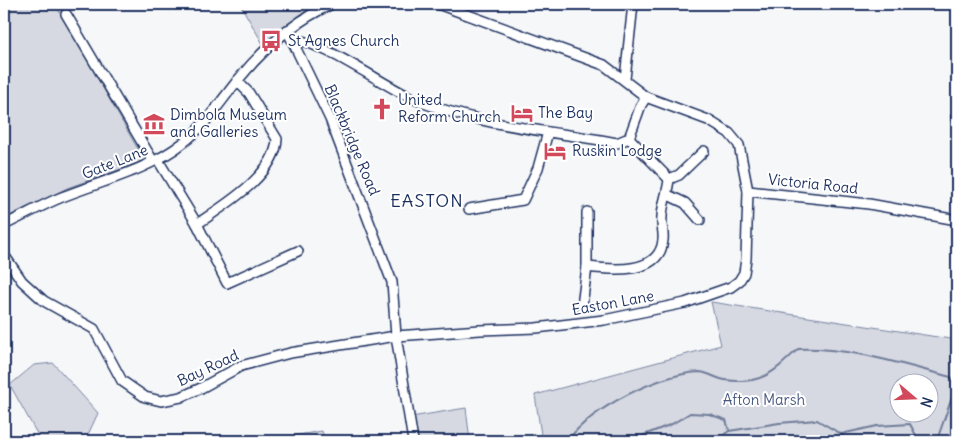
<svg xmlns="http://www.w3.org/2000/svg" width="961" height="445" viewBox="0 0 961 445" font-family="Delius,sans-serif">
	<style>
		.green { fill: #d6d9e2; stroke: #7884a0; fill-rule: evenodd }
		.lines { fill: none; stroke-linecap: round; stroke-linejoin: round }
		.stream { stroke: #707c99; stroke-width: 2 }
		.minor-casing { stroke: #1b2f5e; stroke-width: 12 }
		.minor { stroke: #fff; stroke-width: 9 }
		.labels { text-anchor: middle; stroke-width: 4; stroke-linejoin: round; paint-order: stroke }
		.poi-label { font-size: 15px; fill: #1b2f5e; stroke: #fff; text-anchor: start }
		.street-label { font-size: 15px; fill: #1b2f5e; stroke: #fff }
		.park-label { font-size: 15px; fill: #4a5a7f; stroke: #fff }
		.quarter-label { font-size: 18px; letter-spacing: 1px; fill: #1b2f5e; stroke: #fff }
	</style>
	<rect width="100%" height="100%" fill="#f6f7f9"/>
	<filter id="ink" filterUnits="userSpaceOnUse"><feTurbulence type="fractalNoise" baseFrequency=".02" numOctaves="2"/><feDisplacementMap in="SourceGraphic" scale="10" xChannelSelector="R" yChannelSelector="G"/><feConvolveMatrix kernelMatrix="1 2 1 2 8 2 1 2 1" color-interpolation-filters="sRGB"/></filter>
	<g filter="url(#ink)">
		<g class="green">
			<path d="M 4,4 L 55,4 L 143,158 L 138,163 L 67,188 L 4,220 Z"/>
			<path d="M 240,4 L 314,4 L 263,44 Z"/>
			<path d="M 711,302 L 957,340 L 957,441 L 542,441 L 535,395 L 721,345 ZM 898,382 L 928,382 L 928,412 L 898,412 Z"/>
			<path d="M 53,363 L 98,413 L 85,441 L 41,441 L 10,385 L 34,365 Z"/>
			<path d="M 466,408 L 470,441 L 415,441 L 411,417 Z"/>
			<path d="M 322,431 L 325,441 L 262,441 Z"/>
		</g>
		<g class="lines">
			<g class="stream">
				<path d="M 841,434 L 877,426 L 910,424 L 919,441"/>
				<path d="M 567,441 C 593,407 657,375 699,372 C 708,372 716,379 725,380 C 761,385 773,373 798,349 C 850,347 900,364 951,377 L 956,386 L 938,437 L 942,441"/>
				<path d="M 629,441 L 672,424 L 690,413 L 709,414 L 726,420 L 729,430"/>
				<path d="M 716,441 L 729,431 L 779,423 L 817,420 L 841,434 L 848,441"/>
			</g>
			<g class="minor-casing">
				<g id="minor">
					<path d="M 66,14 L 153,161"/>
					<path d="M 287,30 L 330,119 L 392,282 L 396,336 L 413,441"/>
					<path d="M 293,40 C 317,38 386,87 412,98 C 473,125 552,131 617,143 L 629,138 L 641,105 L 646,97"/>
					<path d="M 625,79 L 633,4"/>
					<path d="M 956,117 L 957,117"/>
					<path d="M 158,160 L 197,224 C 223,206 276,175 277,139 L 249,93 L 237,81"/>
					<path d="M 669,179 L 679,175 L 704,151"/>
					<path d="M 748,191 L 869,204 L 957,220"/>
					<path d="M 668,195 L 685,203 L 700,220"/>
					<path d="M 469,209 L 523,200 L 538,168 L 548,132"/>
					<path d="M 587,212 L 587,267"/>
					<path d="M 197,224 L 227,283 L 298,251"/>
					<path d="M 4,225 C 23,216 42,205 62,197 C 102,181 149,170 183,143 C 206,125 220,102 238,80 C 264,48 294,21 332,4"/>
					<path d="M 4,255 L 22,281 L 44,301 L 94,329 L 122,381 L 145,397 L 161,401 L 181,397 L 201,388 L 241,366 L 290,353 L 396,336 L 480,330 L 536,328 L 604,320 L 685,303 L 731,287 L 739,281 L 744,273 L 746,259 L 748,191 L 739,145 L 729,133 L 708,120 L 646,97 L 604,65 L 438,4"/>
					<path d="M 582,306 L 587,267 C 612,270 660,275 663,240 C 664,233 661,225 662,217 C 662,205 668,192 669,179 L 629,138"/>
				</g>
			</g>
			<use href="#minor" class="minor"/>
		</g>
	</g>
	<defs>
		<g id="bus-bare" transform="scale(1.725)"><path d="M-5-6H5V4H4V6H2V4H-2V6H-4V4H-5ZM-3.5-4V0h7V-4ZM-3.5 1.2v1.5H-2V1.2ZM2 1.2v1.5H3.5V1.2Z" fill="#d1495b" stroke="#fff" stroke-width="2.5" paint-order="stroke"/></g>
		<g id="church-bare" transform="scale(1.725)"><path d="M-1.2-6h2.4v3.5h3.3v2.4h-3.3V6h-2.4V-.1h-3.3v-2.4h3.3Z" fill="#d1495b" stroke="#fff" stroke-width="2.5" paint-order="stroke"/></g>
		<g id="hotel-bare" transform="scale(1.725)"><path d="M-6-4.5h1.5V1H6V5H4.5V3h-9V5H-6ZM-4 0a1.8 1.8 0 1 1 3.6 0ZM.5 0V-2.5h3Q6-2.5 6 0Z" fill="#d1495b" stroke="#fff" stroke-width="2.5" paint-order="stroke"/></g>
		<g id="museum-bare" transform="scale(1.725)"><path d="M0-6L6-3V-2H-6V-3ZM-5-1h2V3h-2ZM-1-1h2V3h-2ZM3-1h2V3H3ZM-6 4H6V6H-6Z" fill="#d1495b" stroke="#fff" stroke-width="2.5" paint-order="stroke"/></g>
	</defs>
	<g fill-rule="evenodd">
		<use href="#bus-bare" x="271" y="41"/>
		<use href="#church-bare" x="382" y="109"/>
		<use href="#hotel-bare" x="522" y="113"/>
		<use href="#museum-bare" x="154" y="124"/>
		<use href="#hotel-bare" x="555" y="151"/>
	</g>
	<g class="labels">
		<g class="poi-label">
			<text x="288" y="46">St Agnes Church</text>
			<text x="398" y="105">United<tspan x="398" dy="17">Reform Church</tspan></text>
			<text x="538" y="118">The Bay</text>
			<text x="170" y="120">Dimbola Museum<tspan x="170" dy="17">and Galleries</tspan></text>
			<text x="572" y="156">Ruskin Lodge</text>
		</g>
		<g class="street-label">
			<text transform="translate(352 140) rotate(67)" y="5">Blackbridge Road</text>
			<text transform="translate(115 162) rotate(-22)" y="5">Gate Lane</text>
			<text transform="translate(813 184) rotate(6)" y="5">Victoria Road</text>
			<text transform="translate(613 303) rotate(-10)" y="5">Easton Lane</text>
			<text transform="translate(208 368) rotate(-25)" y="5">Bay Road</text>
		</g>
		<g class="park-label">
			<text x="764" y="405">Afton Marsh</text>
		</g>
		<g class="quarter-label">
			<text x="427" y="207">EASTON</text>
		</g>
	</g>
	<rect width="961" height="445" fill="none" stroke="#fff" stroke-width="20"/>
	<rect x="10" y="10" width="941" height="425" fill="none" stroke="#1b2f5e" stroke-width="2" filter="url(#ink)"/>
	<g transform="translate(914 398) rotate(109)"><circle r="24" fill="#ffffff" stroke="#a4acbf"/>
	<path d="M0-4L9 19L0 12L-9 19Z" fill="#d1495b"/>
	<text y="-8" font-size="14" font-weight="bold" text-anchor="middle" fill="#1b2f5e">N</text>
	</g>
</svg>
